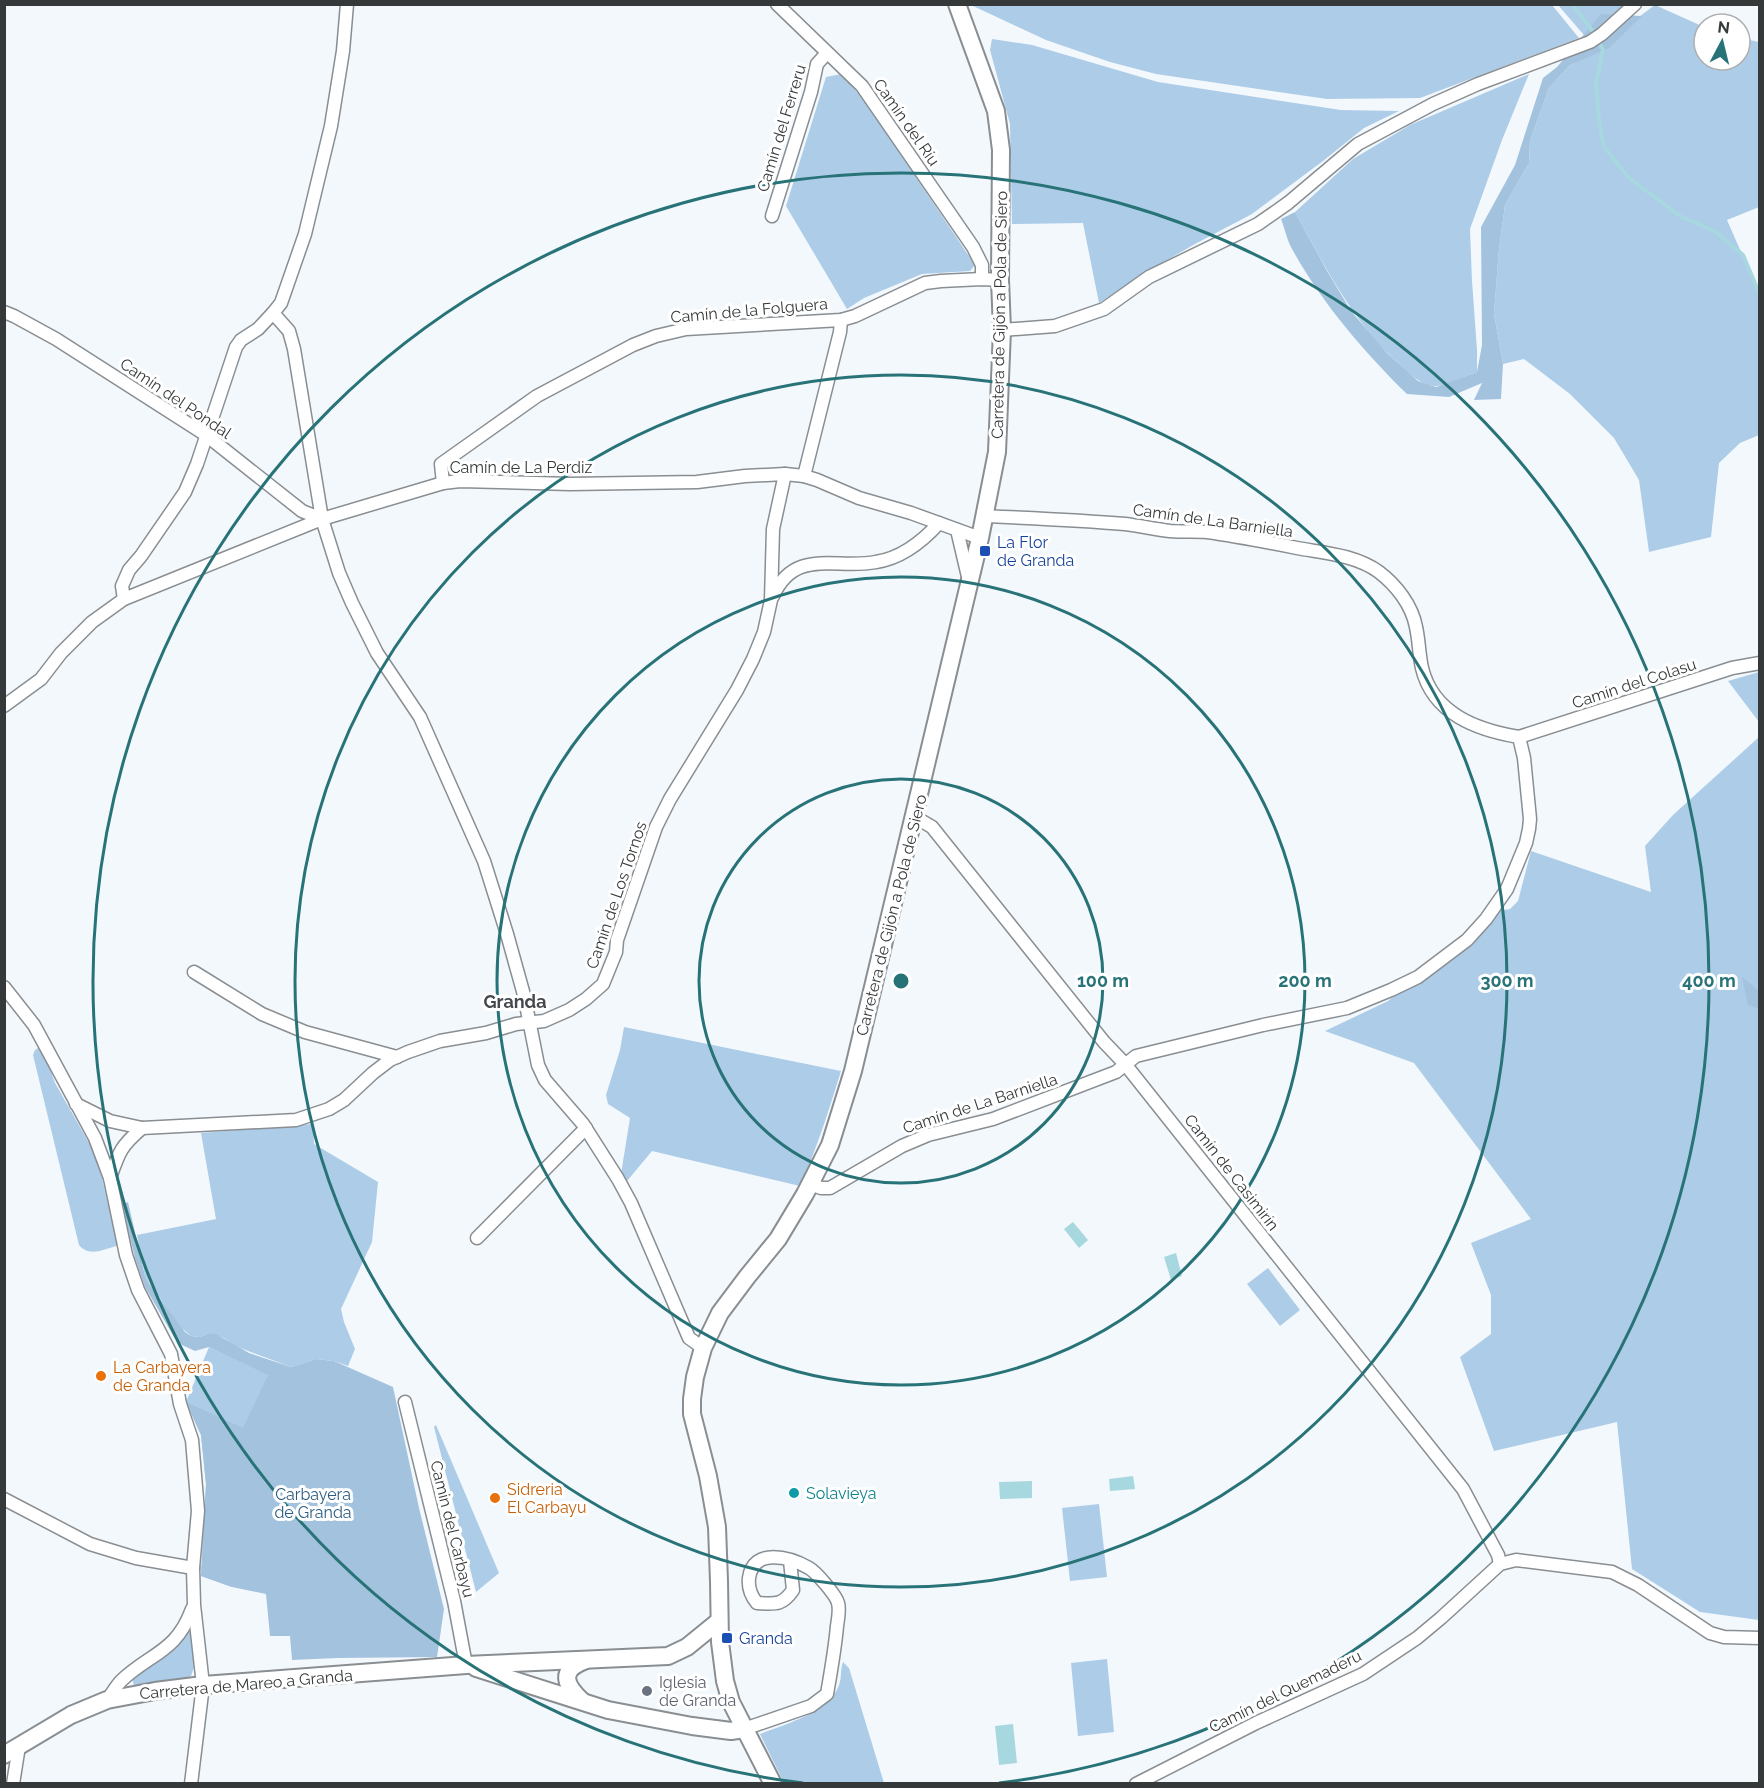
<svg xmlns="http://www.w3.org/2000/svg" width="1764" height="1788" viewBox="0 0 1764 1788" font-family="Raleway,sans-serif">
	<style>
		.green { fill: #adcce7 }
		.forest { fill: #a3c2de }
		.water { fill: #a7d8df }
		.lines { fill: none; stroke-linecap: round; stroke-linejoin: round }
		.stream { stroke: #a7d8df; stroke-width: 4 }
		.street-casing { stroke: #898e92; stroke-width: 15 }
		.secondary-casing { stroke: #898e92; stroke-width: 20 }
		.street { stroke: #fff; stroke-width: 12 }
		.secondary { stroke: #fff; stroke-width: 16 }
		.ring { fill: none; stroke: #287377; stroke-width: 3 }
		.transit-dot { fill: #1a4fb4; stroke: #fff; stroke-width: 2 }
		.food-dot { fill: #e8710a; stroke: #fff; stroke-width: 2 }
		.culture-dot { fill: #0f9aa8; stroke: #fff; stroke-width: 2 }
		.worship-dot { fill: #6b7280; stroke: #fff; stroke-width: 2 }
		.labels { text-anchor: middle; stroke-width: 6; stroke-linejoin: round; paint-order: stroke }
		.street-label { font-size: 16px; fill: #36393a; stroke: #fff }
		.transit-label { font-size: 16px; fill: #164399; stroke: #fff; text-anchor: start }
		.food-label { font-size: 16px; fill: #c56008; stroke: #fff; text-anchor: start }
		.culture-label { font-size: 16px; fill: #0d838f; stroke: #fff; text-anchor: start }
		.park-label { font-size: 16px; fill: #2a5b80; stroke: #fff }
		.worship-label { font-size: 16px; fill: #5b616d; stroke: #fff; text-anchor: start }
		.neighbourhood-label { font-size: 18px; font-weight: bold; fill: #45494d; stroke: #fff }
		.centre { fill: #287377; stroke: #fff; stroke-width: 3 }
		.ring-label { font-size: 18px; text-anchor: middle; font-weight: bold; fill: #287377; stroke: #fff; stroke-width: 6; stroke-linejoin: round; paint-order: stroke }
	</style>
	<rect width="100%" height="100%" fill="#f3f8fd"/>
	<g class="green">
		<path d="M 971,5 L 1552,5 L 1579,38 L 1420,98 L 1327,99 L 1156,74 L 1110,62 L 1046,40 Z"/>
		<path d="M 1558,5 L 1635,5 L 1590,42 Z"/>
		<path d="M 1655,5 L 1704,27 L 1704,60 L 1740,60 L 1740,38 L 1759,42 L 1759,207 L 1727,220 L 1759,293 L 1759,435 L 1740,443 L 1719,463 L 1711,537 L 1649,552 L 1639,480 L 1614,438 L 1570,394 L 1524,359 L 1503,364 L 1494,314 L 1499,249 L 1505,205 L 1529,163 L 1530,141 L 1549,88 L 1570,65 L 1582,59 Z"/>
		<path d="M 992,39 L 1032,45 L 1158,82 L 1341,110 L 1399,111 L 1364,128 L 1323,161 L 1252,214 L 1195,244 L 1143,274 L 1099,303 L 1083,223 L 1012,224 L 1010,124 L 990,50 Z"/>
		<path d="M 841,74 L 864,100 L 975,265 L 970,271 L 922,274 L 864,298 L 847,309 L 786,206 L 826,77 Z"/>
		<path d="M 1529,74 L 1502,140 L 1470,229 L 1472,281 L 1477,350 L 1477,372 C 1467,375 1443,387 1434,386 C 1419,384 1410,374 1399,364 C 1353,322 1325,267 1295,212 L 1353,159 L 1410,125 Z"/>
		<path d="M 1759,672 L 1760,672 L 1759,722 L 1728,681 Z"/>
		<path d="M 1759,737 L 1759,1620 L 1700,1612 L 1632,1569 L 1617,1422 L 1494,1451 L 1460,1357 L 1491,1334 L 1491,1295 L 1471,1243 L 1531,1219 L 1414,1063 L 1325,1031 L 1388,1001 L 1499,911 L 1510,909 L 1518,901 L 1531,851 L 1651,892 L 1645,846 L 1673,815 Z"/>
		<path d="M 624,1027 L 841,1071 C 829,1110 817,1148 800,1186 L 652,1151 L 627,1181 L 621,1174 L 630,1118 L 608,1104 L 606,1095 L 620,1050 Z"/>
		<path d="M 38,1048 L 41,1049 L 46,1058 L 55,1083 L 93,1150 L 102,1178 L 117,1242 L 118,1245 L 116,1246 C 102,1250 89,1257 79,1245 L 33,1055 L 35,1050 Z"/>
		<path d="M 313,1124 L 314,1144 L 378,1182 L 372,1242 L 341,1309 L 344,1322 L 355,1349 L 348,1366 L 334,1361 L 316,1359 L 291,1367 L 235,1346 L 224,1338 L 209,1333 L 200,1337 L 191,1336 L 178,1325 L 145,1276 L 137,1235 L 216,1219 L 201,1133 Z"/>
		<path d="M 1268,1268 L 1300,1310 L 1280,1326 L 1247,1284 Z"/>
		<path d="M 209,1347 L 268,1374 L 232,1587 L 201,1576 L 206,1484 L 201,1435 L 186,1402 Z"/>
		<path d="M 436,1425 L 499,1573 L 476,1592 L 434,1427 Z"/>
		<path d="M 1099,1504 L 1107,1577 L 1070,1581 L 1062,1508 Z"/>
		<path d="M 187,1632 L 190,1632 L 192,1634 L 194,1667 L 191,1676 L 187,1678 L 134,1686 L 132,1678 Z"/>
		<path d="M 1107,1659 L 1114,1732 L 1078,1736 L 1071,1663 Z"/>
		<path d="M 843,1662 L 849,1668 L 884,1783 L 784,1783 L 760,1734 C 785,1724 829,1713 839,1685 C 842,1678 840,1669 843,1662 Z"/>
	</g>
	<g class="forest">
		<path d="M 1601,14 L 1642,16 L 1609,48 L 1570,65 L 1549,88 L 1530,141 L 1529,163 L 1505,205 L 1499,249 L 1494,314 L 1503,364 L 1501,399 L 1474,400 L 1482,383 L 1449,397 L 1407,394 C 1363,351 1322,303 1292,249 C 1287,240 1285,229 1281,219 L 1295,212 L 1326,269 L 1351,311 L 1388,354 L 1418,381 L 1436,387 L 1477,372 L 1482,345 L 1481,227 L 1515,165 L 1543,78 L 1557,67 Z"/>
		<path d="M 1742,977 L 1759,991 L 1759,1009 L 1748,1005 Z"/>
		<path d="M 128,1202 L 145,1276 L 154,1291 L 185,1332 L 191,1336 L 200,1337 L 209,1333 L 216,1334 L 249,1353 L 291,1367 L 316,1359 L 334,1361 L 393,1387 L 419,1508 L 444,1609 L 437,1657 L 338,1658 L 292,1660 L 290,1636 L 270,1636 L 266,1594 L 232,1587 L 201,1576 L 206,1484 L 201,1435 L 186,1402 L 243,1428 L 268,1375 L 209,1347 L 195,1351 L 182,1345 L 174,1337 L 145,1287 L 135,1258 L 122,1205 Z"/>
	</g>
	<g class="water">
		<path d="M 1073,1222 L 1088,1240 L 1079,1248 L 1064,1229 Z"/>
		<path d="M 1176,1253 L 1182,1276 L 1171,1280 L 1164,1257 Z"/>
		<path d="M 1133,1476 L 1135,1489 L 1110,1491 L 1109,1479 Z"/>
		<path d="M 1032,1481 L 1032,1498 L 1000,1499 L 999,1482 Z"/>
		<path d="M 1013,1724 L 1017,1763 L 999,1765 L 995,1726 Z"/>
	</g>
	<g class="lines">
		<path class="stream" d="M 1572,4 L 1594,33 L 1603,50 L 1596,82 L 1599,121 L 1604,147 L 1629,178 L 1680,216 L 1716,232 L 1743,255 L 1760,295"/>
		<g class="street-casing">
			<g id="street">
				<path d="M 347,4 L 343,51 L 331,126 L 305,234 L 281,303 L 273,313 L 289,331 L 294,349 L 322,519 L 339,573 L 352,603 L 377,653 L 420,717 L 484,861 L 507,934 L 524,995 L 538,1065 L 545,1080 L 583,1124 L 618,1179 L 631,1203 L 689,1338 L 703,1348"/>
				<path d="M 777,4 L 862,86 L 973,247 L 982,265 L 982,279"/>
				<path d="M 772,216 L 811,92 L 817,64 L 827,53"/>
				<path d="M 4,312 L 14,316 L 56,339 L 206,435 L 302,511 L 322,519"/>
				<path d="M 1002,330 L 1055,326 L 1104,309 L 1149,277 L 1258,224 L 1288,203 L 1358,144 L 1433,104 L 1478,84 L 1590,42 L 1602,34 L 1635,4"/>
				<path d="M 804,476 L 840,332 L 841,320"/>
				<path d="M 443,483 L 441,464 L 537,396 L 633,345 L 656,336 L 686,329 L 841,320 L 855,316 L 925,283 L 941,281 L 982,279 L 1000,280"/>
				<path d="M 957,530 L 969,581"/>
				<path d="M 773,596 C 795,547 836,570 876,562 C 902,558 922,542 939,523"/>
				<path d="M 124,599 L 122,586 L 129,570 L 141,556 L 185,492 L 197,464 L 236,347 L 241,340 L 258,329 L 273,313"/>
				<path d="M 4,706 L 41,679 L 61,653 L 92,622 L 124,599 L 322,519 L 443,483 L 460,481 L 570,484 L 697,482 L 745,476 L 785,474 L 804,476 L 817,480 L 859,498 L 911,513 L 980,538"/>
				<path d="M 1519,737 L 1732,668 L 1760,663"/>
				<path d="M 915,817 L 932,827 L 1104,1042 L 1125,1064 L 1463,1489 L 1498,1555 L 1500,1564"/>
				<path d="M 194,972 L 262,1014 L 305,1032 L 397,1057"/>
				<path d="M 4,987 L 34,1025 L 95,1138 L 110,1178 L 126,1255 L 138,1290 L 171,1354 L 180,1404 L 192,1440 L 198,1511 L 193,1568 L 194,1605 L 203,1685 L 191,1784"/>
				<path d="M 76,1104 L 110,1121 L 142,1128 L 296,1120 L 329,1109 L 344,1100 L 373,1073 L 390,1060 L 408,1052 L 440,1041 L 486,1033 L 516,1024 L 544,1021 L 569,1010 L 586,999 L 603,984 L 616,952 L 617,940 L 656,827 L 670,799 L 737,690 L 753,659 L 764,632 L 771,600 L 773,529 L 785,474"/>
				<path d="M 110,1178 C 119,1152 121,1146 142,1128"/>
				<path d="M 810,1184 L 821,1188 L 830,1188 L 902,1146 L 928,1135 L 993,1119 L 1116,1072 L 1136,1056 L 1263,1025 L 1347,1008 L 1391,990 L 1418,977 L 1467,940 L 1486,919 L 1507,889 L 1526,843 L 1529,829 L 1530,819 L 1524,758 L 1519,737 C 1477,730 1433,714 1422,668 C 1419,655 1419,640 1416,627 C 1412,605 1396,585 1379,572 C 1356,555 1324,553 1297,548 C 1267,542 1237,536 1207,532 C 1195,531 1183,532 1170,531 C 1155,529 1140,526 1125,524 C 1079,520 1031,518 984,516"/>
				<path d="M 477,1238 L 586,1128"/>
				<path d="M 405,1402 L 454,1601 L 466,1665"/>
				<path d="M 4,1499 L 90,1544 L 136,1558 L 193,1568"/>
				<path d="M 107,1700 C 112,1694 116,1686 121,1681 C 150,1653 176,1653 192,1609"/>
				<path d="M 744,1729 L 811,1706 L 827,1694 C 831,1671 835,1649 837,1626 C 838,1619 840,1610 838,1603 C 836,1595 816,1572 809,1568 C 790,1557 753,1547 749,1578 C 748,1587 751,1596 757,1603 C 775,1604 782,1606 793,1590 L 790,1561"/>
				<path d="M 13,1784 L 19,1746"/>
				<path d="M 1136,1784 L 1256,1723 L 1363,1674 L 1417,1638 L 1441,1618 L 1500,1564 L 1516,1560 L 1612,1572 L 1638,1585 L 1710,1633 L 1724,1637 L 1760,1638"/>
			</g>
		</g>
		<g class="secondary-casing">
			<g id="secondary">
				<path d="M 476,1668 L 608,1710 L 692,1726 L 731,1731 L 744,1729"/>
				<path d="M 582,1701 C 564,1684 559,1670 586,1660"/>
				<path d="M 4,1755 L 71,1715 L 107,1700 L 155,1691 L 203,1685 L 466,1665 L 668,1656 L 687,1647 L 719,1621"/>
				<path d="M 773,1784 L 731,1702 L 725,1681 L 720,1642 L 719,1581 L 717,1527 L 708,1476 L 692,1414 L 692,1399 L 695,1377 L 703,1348 L 720,1313 L 747,1277 L 778,1239 L 805,1194 L 830,1145 L 853,1071 L 980,538 L 997,452 L 1002,330 L 1000,280 L 1001,150 L 996,111 L 957,4"/>
			</g>
		</g>
		<use href="#street" class="street"/>
		<use href="#secondary" class="secondary"/>
	</g>
	<g class="ring">
		<circle cx="901" cy="981" r="202"/>
		<circle cx="901" cy="981" r="404"/>
		<circle cx="901" cy="981" r="606"/>
		<path d="M803 1783A808 808 0 1 1 999 1783"/>
	</g>
	<g class="transit-dot">
		<rect x="979" y="545" width="12" height="12" rx="3"/>
		<rect x="721" y="1632" width="12" height="12" rx="3"/>
	</g>
	<g class="food-dot">
		<circle cx="101" cy="1376" r="6"/>
		<circle cx="495" cy="1498" r="6"/>
	</g>
	<circle class="culture-dot" cx="794" cy="1493" r="6"/>
	<circle class="worship-dot" cx="647" cy="1691" r="6"/>
	<g class="labels">
		<g class="street-label">
			<text transform="translate(907 122) rotate(55)" y="6">Camín del Ríu</text>
			<text transform="translate(781 128) rotate(-73)" y="6">Camín del Ferreru</text>
			<text transform="translate(749 310) rotate(-5)" y="6">Camín de la Folguera</text>
			<text transform="translate(999 315) rotate(-89)" y="6">Carretera de Gijón a Pola de Siero</text>
			<text transform="translate(176 398) rotate(34)" y="6">Camín del Pondal</text>
			<text x="521" y="473">Camín de La Perdiz</text>
			<text transform="translate(1213 520) rotate(8)" y="6">Camín de La Barniella</text>
			<text transform="translate(1634 683) rotate(-18)" y="6">Camín del Colasu</text>
			<text transform="translate(616 895) rotate(-71)" y="6">Camín de Los Tornos</text>
			<text transform="translate(891 915) rotate(-76)" y="6">Carretera de Gijón a Pola de Siero</text>
			<text transform="translate(980 1103) rotate(-18)" y="6">Camín de La Barniella</text>
			<text transform="translate(1232 1172) rotate(52)" y="6">Camín de Casimirín</text>
			<text transform="translate(453 1529) rotate(76)" y="6">Camin del Carbayu</text>
			<text transform="translate(246 1684) rotate(-5)" y="6">Carretera de Mareo a Granda</text>
			<text transform="translate(1285 1691) rotate(-26)" y="6">Camín del Quemaderu</text>
		</g>
		<g class="transit-label">
			<text x="997" y="548">La Flor<tspan x="997" dy="18">de Granda</tspan></text>
			<text x="739" y="1644">Granda</text>
		</g>
		<g class="food-label">
			<text x="113" y="1373">La Carbayera<tspan x="113" dy="18">de Granda</tspan></text>
			<text x="507" y="1495">Sidreria<tspan x="507" dy="18">El Carbayu</tspan></text>
		</g>
		<g class="culture-label">
			<text x="806" y="1499">Solavieya</text>
		</g>
		<g class="park-label">
			<text x="313" y="1500">Carbayera<tspan x="313" dy="18">de Granda</tspan></text>
		</g>
		<g class="worship-label">
			<text x="659" y="1688">Iglesia<tspan x="659" dy="18">de Granda</tspan></text>
		</g>
		<g class="neighbourhood-label">
			<text x="515" y="1008">Granda</text>
		</g>
	</g>
	<circle cx="901" cy="981" r="9" class="centre"/>
	<g class="ring-label">
		<text x="1103" y="987">100 m</text>
		<text x="1305" y="987">200 m</text>
		<text x="1507" y="987">300 m</text>
		<text x="1709" y="987">400 m</text>
	</g>
	<rect width="1764" height="1788" fill="none" stroke="#36393a" stroke-width="12"/>
	<g transform="translate(1722 42) rotate(7)"><circle r="28" fill="#ffffff" stroke="#afb0b0" stroke-width="1.5"/>
	<path d="M0-4.5L10 22L0 15L-10 22Z" fill="#287377"/>
	<text y="-9" font-size="16" font-weight="bold" text-anchor="middle" fill="#36393a">N</text>
	</g>
</svg>
